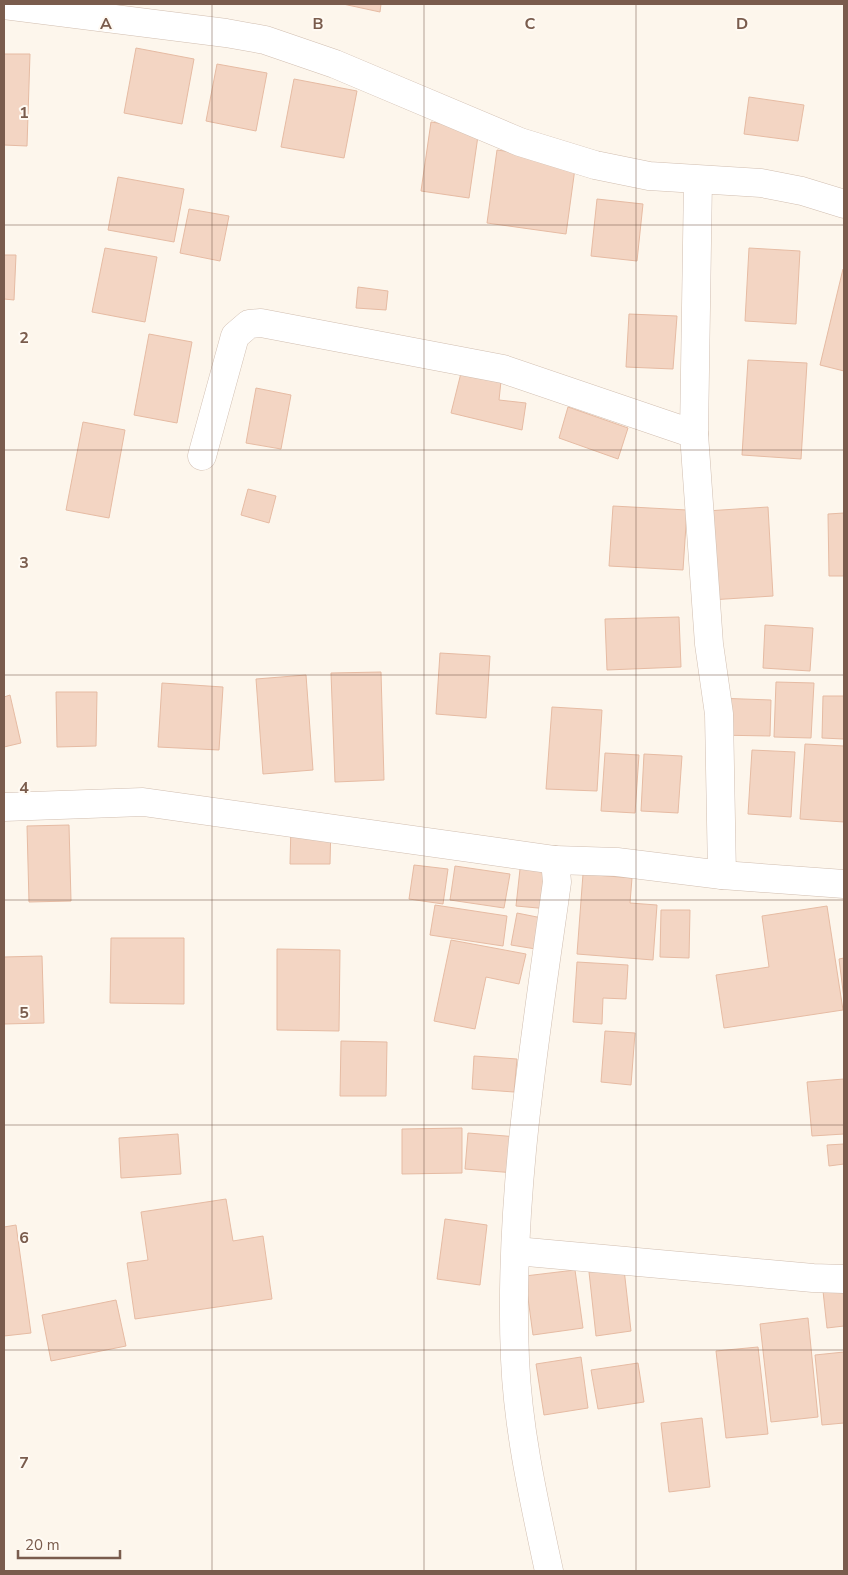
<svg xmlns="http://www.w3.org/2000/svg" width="848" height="1575" viewBox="0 0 848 1575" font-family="'Nunito Sans',sans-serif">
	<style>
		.building { fill: #f3d5c3; stroke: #e6bba3 }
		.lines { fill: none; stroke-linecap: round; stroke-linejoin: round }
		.street-casing { stroke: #d1beb0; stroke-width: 29 }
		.street { stroke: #fff; stroke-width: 28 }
		.grid { fill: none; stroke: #7a5c4d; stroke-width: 1; stroke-opacity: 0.55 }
		.grid-label { font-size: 16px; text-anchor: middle; font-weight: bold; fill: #7a5c4d; stroke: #fffaf3; stroke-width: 4; stroke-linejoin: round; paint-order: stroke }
	</style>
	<rect width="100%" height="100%" fill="#fdf6ec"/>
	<g class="building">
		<path d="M 343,4 L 381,4 L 380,12 Z"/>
		<path d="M 136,48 L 194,59 L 182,124 L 124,113 Z"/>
		<path d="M 4,54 L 30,54 L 27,146 L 4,145 Z"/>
		<path d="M 217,64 L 267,73 L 256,131 L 206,121 Z"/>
		<path d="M 294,79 L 357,91 L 344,158 L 281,147 Z"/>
		<path d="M 749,97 L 804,105 L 798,141 L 744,134 Z"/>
		<path d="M 431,122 L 479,129 L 469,198 L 421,191 Z"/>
		<path d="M 497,150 L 576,161 L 566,234 L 487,223 Z"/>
		<path d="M 118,177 L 184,189 L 174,242 L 108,230 Z"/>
		<path d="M 597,199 L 643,204 L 637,261 L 591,256 Z"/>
		<path d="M 189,209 L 229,216 L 220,261 L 180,253 Z"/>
		<path d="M 105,248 L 157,257 L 145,322 L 92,312 Z"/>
		<path d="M 749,248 L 800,251 L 796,324 L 745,321 Z"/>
		<path d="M 4,255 L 16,255 L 14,300 L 4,299 Z"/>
		<path d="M 843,269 L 844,269 L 844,371 L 820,365 Z"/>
		<path d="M 358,287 L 388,291 L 386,310 L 356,308 Z"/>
		<path d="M 629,314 L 677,316 L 673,369 L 626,367 Z"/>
		<path d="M 149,334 L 192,342 L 177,423 L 134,415 Z"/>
		<path d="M 748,360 L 807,363 L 801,459 L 742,455 Z"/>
		<path d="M 502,372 L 499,400 L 526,403 L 522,430 L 451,413 L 461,373 Z"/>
		<path d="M 256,388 L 291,395 L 281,449 L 246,443 Z"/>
		<path d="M 568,407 L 628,428 L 618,459 L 559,438 Z"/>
		<path d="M 83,422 L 125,430 L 109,518 L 66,510 Z"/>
		<path d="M 248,489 L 276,496 L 269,523 L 241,515 Z"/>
		<path d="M 613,506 L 687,510 L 683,570 L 609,566 Z"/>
		<path d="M 768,507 L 773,596 L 710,600 L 706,511 Z"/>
		<path d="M 844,513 L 844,576 L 829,576 L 828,514 Z"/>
		<path d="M 679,617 L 681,667 L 607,670 L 605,619 Z"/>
		<path d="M 765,625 L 813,628 L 810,671 L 763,668 Z"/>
		<path d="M 440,653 L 490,656 L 486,718 L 436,714 Z"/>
		<path d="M 381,672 L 384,780 L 335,782 L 331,673 Z"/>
		<path d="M 306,675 L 313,770 L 263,774 L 256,679 Z"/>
		<path d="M 776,682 L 814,683 L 811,738 L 774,737 Z"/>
		<path d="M 162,683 L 223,687 L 219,750 L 158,747 Z"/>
		<path d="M 56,692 L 97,692 L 96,746 L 57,747 Z"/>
		<path d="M 10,695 L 21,743 L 4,747 L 4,697 Z"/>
		<path d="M 823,696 L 844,696 L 844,739 L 822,738 Z"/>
		<path d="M 716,698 L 771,700 L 770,736 L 715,735 Z"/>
		<path d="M 552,707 L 602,710 L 597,791 L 546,789 Z"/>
		<path d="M 805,744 L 844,746 L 844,822 L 800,819 Z"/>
		<path d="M 752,750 L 795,752 L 791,817 L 748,814 Z"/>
		<path d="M 605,753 L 639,755 L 635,813 L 601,811 Z"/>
		<path d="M 644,754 L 682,756 L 678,813 L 641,811 Z"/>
		<path d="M 291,824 L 331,824 L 330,864 L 290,864 Z"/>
		<path d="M 69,825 L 71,901 L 29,902 L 27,826 Z"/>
		<path d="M 521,860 L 554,862 L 549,909 L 516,906 Z"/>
		<path d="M 414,865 L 448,869 L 443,904 L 409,899 Z"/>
		<path d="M 455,866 L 510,874 L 504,908 L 450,900 Z"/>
		<path d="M 583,874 L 632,878 L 630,903 L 657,905 L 653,960 L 577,954 Z"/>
		<path d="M 435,905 L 507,916 L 503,946 L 430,935 Z"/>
		<path d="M 827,906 L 843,1010 L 724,1028 L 716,975 L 769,967 L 762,916 Z"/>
		<path d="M 661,910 L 690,910 L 689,958 L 660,957 Z"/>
		<path d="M 517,913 L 547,919 L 542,950 L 511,945 Z"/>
		<path d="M 111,938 L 184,938 L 184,1004 L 110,1003 Z"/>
		<path d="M 451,940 L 526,954 L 519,984 L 486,977 L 475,1029 L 434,1021 Z"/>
		<path d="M 277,949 L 340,950 L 339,1031 L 277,1030 Z"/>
		<path d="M 42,956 L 44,1023 L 4,1024 L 4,957 Z"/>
		<path d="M 844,958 L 844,999 L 839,959 Z"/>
		<path d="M 577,962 L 628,965 L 626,999 L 603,998 L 602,1024 L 573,1022 Z"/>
		<path d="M 605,1031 L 635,1033 L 631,1085 L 601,1082 Z"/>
		<path d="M 341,1041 L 387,1042 L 386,1096 L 340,1096 Z"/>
		<path d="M 474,1056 L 517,1059 L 514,1092 L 472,1089 Z"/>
		<path d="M 844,1079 L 844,1134 L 812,1136 L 807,1082 Z"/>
		<path d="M 462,1128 L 462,1173 L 402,1174 L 402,1129 Z"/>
		<path d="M 468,1133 L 518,1137 L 515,1173 L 465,1169 Z"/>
		<path d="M 178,1134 L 181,1174 L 121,1178 L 119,1138 Z"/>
		<path d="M 844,1144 L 844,1164 L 829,1166 L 827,1145 Z"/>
		<path d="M 226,1199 L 233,1241 L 263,1236 L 272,1299 L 135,1319 L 127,1263 L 148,1260 L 141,1212 Z"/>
		<path d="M 445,1219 L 487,1225 L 480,1285 L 437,1279 Z"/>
		<path d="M 16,1225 L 31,1333 L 4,1336 L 4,1227 Z"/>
		<path d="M 624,1269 L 631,1331 L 596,1336 L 589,1272 Z"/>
		<path d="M 575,1270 L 583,1328 L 533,1335 L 525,1276 Z"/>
		<path d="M 844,1289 L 844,1326 L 827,1328 L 823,1291 Z"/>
		<path d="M 116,1300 L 126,1346 L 51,1361 L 42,1315 Z"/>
		<path d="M 808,1318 L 818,1417 L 771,1422 L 760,1324 Z"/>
		<path d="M 758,1347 L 768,1434 L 726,1438 L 716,1351 Z"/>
		<path d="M 844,1352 L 844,1423 L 822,1425 L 815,1355 Z"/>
		<path d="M 581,1357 L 588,1408 L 544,1415 L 536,1364 Z"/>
		<path d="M 638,1363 L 644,1402 L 598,1409 L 591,1370 Z"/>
		<path d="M 702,1418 L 710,1487 L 669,1492 L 661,1423 Z"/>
	</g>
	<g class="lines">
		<g class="street-casing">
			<g id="street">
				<path d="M 4,5 L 226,33 L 265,40 L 335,64 L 520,142 L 595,165 L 649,176 L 761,183 L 802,191 L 844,204"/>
				<path d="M 698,180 L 694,434 L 709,644 L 719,714 L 722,875"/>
				<path d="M 202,456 L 235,336 L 249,324 L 261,323 L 503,369 L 694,434"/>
				<path d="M 4,807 L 143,802 L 555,860 L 617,862 L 722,875 L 844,884"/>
				<path d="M 516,1251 L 813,1278 L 844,1279"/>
				<path d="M 549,1571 C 534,1501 518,1431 515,1359 C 508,1199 535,1040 557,882 L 555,860"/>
			</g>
		</g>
		<use href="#street" class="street"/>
	</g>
	<path class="grid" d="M 212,4 L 212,1571M 424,4 L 424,1571M 636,4 L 636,1571M 4,225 L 844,225M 4,450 L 844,450M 4,675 L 844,675M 4,900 L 844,900M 4,1125 L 844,1125M 4,1350 L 844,1350"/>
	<g class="grid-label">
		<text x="106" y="29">A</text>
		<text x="318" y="29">B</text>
		<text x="530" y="29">C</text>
		<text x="742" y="29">D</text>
		<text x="24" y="118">1</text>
		<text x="24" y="343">2</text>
		<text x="24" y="568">3</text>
		<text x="24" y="793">4</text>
		<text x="24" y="1018">5</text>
		<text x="24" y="1243">6</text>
		<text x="24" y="1468">7</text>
	</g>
	<rect width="848" height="1575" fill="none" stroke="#7a5c4d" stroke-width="10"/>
	<path d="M18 1550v8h102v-8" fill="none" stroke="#7a5c4d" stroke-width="2.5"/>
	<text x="25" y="1550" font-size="15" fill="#7a5c4d" stroke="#fffaf3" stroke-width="4" paint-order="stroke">20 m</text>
</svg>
